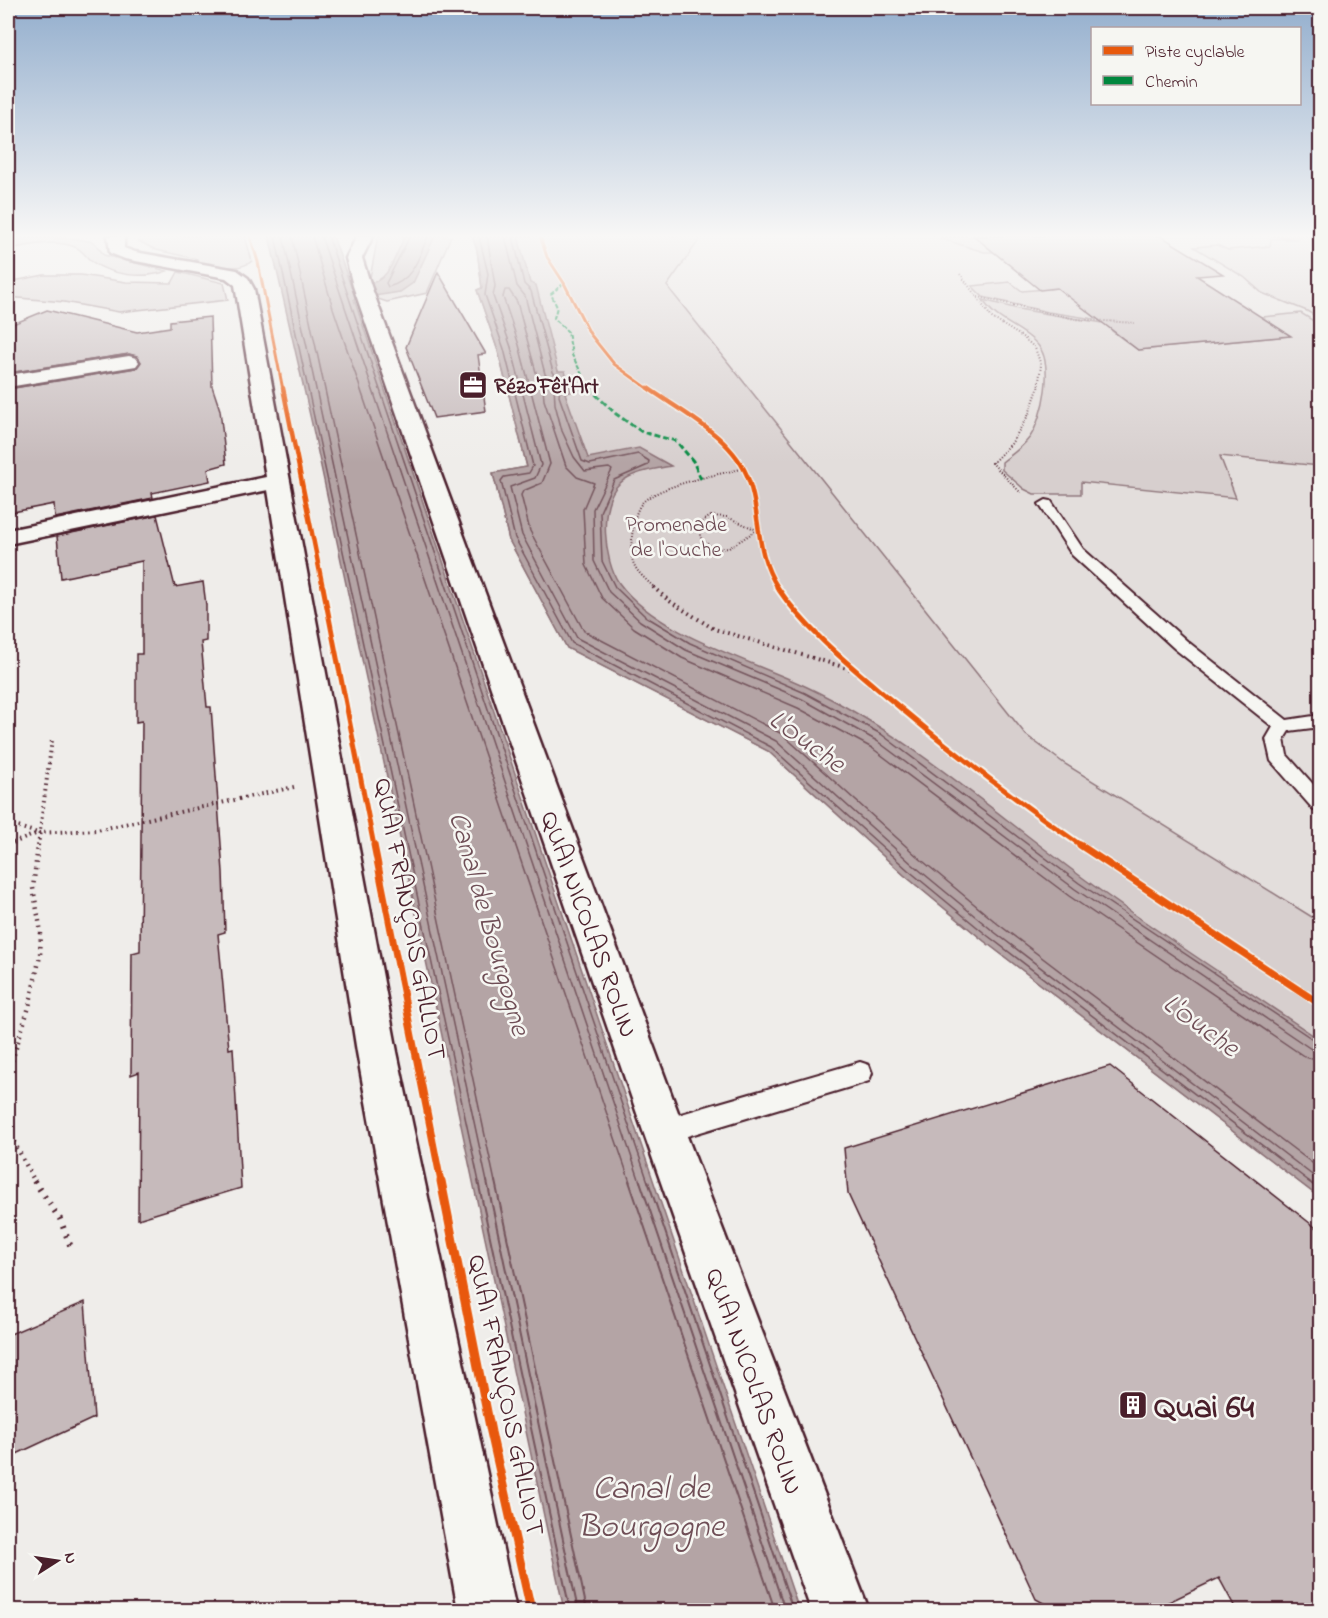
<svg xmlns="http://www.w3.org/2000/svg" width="1328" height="1618" viewBox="0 0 1328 1618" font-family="'Indie Flower',sans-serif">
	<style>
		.built { fill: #e3dedc }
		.green { fill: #d7cfce; stroke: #90777c; stroke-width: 1.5 }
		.water { fill: #b4a4a5; stroke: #8a6f74; stroke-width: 1.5 }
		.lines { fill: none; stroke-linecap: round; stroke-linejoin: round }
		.shore-far1 { stroke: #74545c; stroke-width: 1.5 }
		.shore { stroke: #74545c; stroke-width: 2 }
		.building { fill: #c6babb; stroke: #4a1f2b; stroke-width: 1.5 }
		.lane-casing { stroke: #4a1f2b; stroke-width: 4 }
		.street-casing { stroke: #4a1f2b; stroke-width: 5 }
		.secondary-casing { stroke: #4a1f2b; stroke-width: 5 }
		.path-far3 { stroke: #4a1f2b; stroke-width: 2; stroke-dasharray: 1 2; stroke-linecap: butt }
		.path-far2 { stroke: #4a1f2b; stroke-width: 4; stroke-dasharray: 1.5 4; stroke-linecap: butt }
		.path-far1 { stroke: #4a1f2b; stroke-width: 4.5; stroke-dasharray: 1.5 5; stroke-linecap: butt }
		.path { stroke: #4a1f2b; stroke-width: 6; stroke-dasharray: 2 7; stroke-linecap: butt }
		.lane { fill: #f6f6f2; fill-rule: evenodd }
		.street { fill: #f6f6f2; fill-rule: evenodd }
		.secondary { fill: #f6f6f2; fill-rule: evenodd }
		.quiet-far1 { stroke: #00873e; stroke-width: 2; stroke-dasharray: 4.5 2; stroke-linecap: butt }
		.quiet { stroke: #00873e; stroke-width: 3; stroke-dasharray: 6 3; stroke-linecap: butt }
		.cycleway-far4-casing { stroke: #f6f6f2; stroke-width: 5 }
		.cycleway-far3-casing { stroke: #f6f6f2; stroke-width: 7 }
		.cycleway-far2-casing { stroke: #f6f6f2; stroke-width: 9 }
		.cycleway-far1-casing { stroke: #f6f6f2; stroke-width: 10 }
		.cycleway-casing { stroke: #f6f6f2; stroke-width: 13 }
		.cycleway-far4 { stroke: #e8590c; stroke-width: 3 }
		.cycleway-far3 { stroke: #e8590c; stroke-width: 4.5 }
		.cycleway-far2 { stroke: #e8590c; stroke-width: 5 }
		.cycleway-far1 { stroke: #e8590c; stroke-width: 7 }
		.cycleway { stroke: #e8590c; stroke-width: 9 }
		.labels { text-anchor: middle; stroke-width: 5; stroke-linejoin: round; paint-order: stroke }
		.far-poi-label { font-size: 22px; font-weight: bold; fill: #4a1f2b; stroke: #f6f6f2; text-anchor: start }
		.far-park-label { font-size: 22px; fill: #6d4b54; stroke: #f6f6f2 }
		.street-label { font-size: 27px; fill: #4a1f2b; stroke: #f6f6f2 }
		.water-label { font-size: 28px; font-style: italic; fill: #6f4e56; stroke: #f6f6f2 }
		.near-poi-label { font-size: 33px; font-weight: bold; fill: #4a1f2b; stroke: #f6f6f2; text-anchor: start }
		.near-water-label { font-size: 33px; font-style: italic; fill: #6f4e56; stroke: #f6f6f2 }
	</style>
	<rect width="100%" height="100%" fill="#efedea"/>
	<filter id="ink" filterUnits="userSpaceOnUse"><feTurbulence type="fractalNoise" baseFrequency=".0167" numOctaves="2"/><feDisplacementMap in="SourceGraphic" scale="12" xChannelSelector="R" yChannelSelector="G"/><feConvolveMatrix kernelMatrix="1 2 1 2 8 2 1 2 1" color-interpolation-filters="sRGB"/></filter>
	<g filter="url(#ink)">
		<path class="built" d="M 702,236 L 1320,236 L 1320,922 L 1065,764 L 1026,735 L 667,285 Z"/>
		<g class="green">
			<path d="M 141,236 L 245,236 L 252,261 C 240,272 216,265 200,263 L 197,259 L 156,250 L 138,241 Z"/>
			<path d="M 378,236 L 451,236 L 427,293 L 387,302 L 375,298 L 369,283 Z"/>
			<path d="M 472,236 L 702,236 L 667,286 L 1026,735 L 1065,764 L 1320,922 L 1320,1198 L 984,941 L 904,875 L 768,751 L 567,648 L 509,540 L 493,473 L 527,467 L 498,351 L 477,290 L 482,288 L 477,250 Z"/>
			<path d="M 974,236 L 993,252 L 984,252 L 939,238 Z"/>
			<path d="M 1270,236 L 1320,236 L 1320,319 L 1307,311 L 1262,293 L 1244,277 L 1194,247 L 1217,245 L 1228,250 L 1270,246 L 1271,239 L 1299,239 Z"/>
			<path d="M 35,238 L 70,238 L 94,242 L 104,255 L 167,271 C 144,279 111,276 91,261 C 86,257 83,251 77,248 C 59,238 27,246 8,249 L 8,240 Z"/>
			<path d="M 178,272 L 224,283 L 228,300 L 119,312 L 64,302 L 8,297 L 8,282 L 44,275 L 81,275 L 126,282 L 172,283 Z"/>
			<path d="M 1010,282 L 1022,291 L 1058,288 L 1095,317 L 1124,315 L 1094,319 L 1048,312 L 983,297 L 972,286 Z"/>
			<path d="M 983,300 L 1018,309 L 1109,324 L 1112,331 L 1138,350 L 1289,336 L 1262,317 L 1301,313 L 1320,325 L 1320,466 L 1220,456 L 1236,498 L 1081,482 L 1081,494 L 1034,494 L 1024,489 L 1002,470 L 1002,462 C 1012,454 1022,448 1030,437 C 1043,417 1055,363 1037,344 C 1021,326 996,322 983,300 Z"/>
		</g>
		<g class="water">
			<path d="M 269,236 L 333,236 L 351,287 C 390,285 389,268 405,236 L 435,236 L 413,283 L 400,292 L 354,299 L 799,1610 L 564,1610 L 312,424 Z"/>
			<path d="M 472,236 L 518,236 L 530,283 L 536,285 L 558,371 L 565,371 L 571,392 L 565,393 L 588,458 L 639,448 L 671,466 C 655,469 631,472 619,484 C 598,503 604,562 619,583 C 657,635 751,660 807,687 C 907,734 991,810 1079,875 C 1157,933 1240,985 1320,1040 L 1320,1198 L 984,941 L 904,875 L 768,751 L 567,648 L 509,540 L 493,473 L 527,467 L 498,351 L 477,290 L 482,288 L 477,250 Z"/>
		</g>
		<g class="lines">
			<g class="shore-far1">
				<path d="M 275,236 L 479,1182"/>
				<path d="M 283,236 L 487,1182"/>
				<path d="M 292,236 L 495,1182"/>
				<path d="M 312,236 L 333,308 L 630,1182"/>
				<path d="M 321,236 L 640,1182"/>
				<path d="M 328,236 L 648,1182"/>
				<path d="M 410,236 L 386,283 L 388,287 C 413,281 419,257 428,236"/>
				<path d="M 479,236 L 488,274 L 485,295 L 504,349 L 533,466 L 529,473 L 504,477 L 501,481 L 515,538 L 572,643 L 771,747 L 908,870 L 988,936 L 1310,1182"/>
				<path d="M 487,236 L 495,286 L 493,296 L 511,347 L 541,465 L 535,478 L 510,487 L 522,535 L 577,638 L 776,741 L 912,864 L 993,931 L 1320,1181"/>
				<path d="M 505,236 L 517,286 L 525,296 L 545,374 L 554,385 L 555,404 L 562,431 L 574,457 L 585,471 L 609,468 L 612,470 L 593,509 L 594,561 L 609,592 L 640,621 L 686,650 L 802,699 L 877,741 L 1075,889 L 1311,1049 L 1320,1052"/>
				<path d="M 513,236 L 524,284 L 531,291 L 553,372 L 561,382 L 559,396 L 582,461 L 590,464 L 638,454 L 649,461 L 648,465 L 614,480 L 600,512 L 602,561 L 615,587 L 645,616 L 690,643 L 805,693 L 881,734 L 1079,883 L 1320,1044"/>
				<path d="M 1320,1061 L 1305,1057 L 1069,896 L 872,748 L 798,708 L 682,658 L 634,628 L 602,598 L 586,565 L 583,509 L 594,483 L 577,477 L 566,466 L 544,400 L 543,388 L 537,376 L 517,302 L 509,290 L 505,290 L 503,297 L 519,345 L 550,464 L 542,483 L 523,491 L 521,495 L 530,531 L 584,631 L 782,734 L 918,857 L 998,924 L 1320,1169"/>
			</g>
			<g class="shore">
				<path d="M 478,1181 L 570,1610"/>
				<path d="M 487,1181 L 578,1610"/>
				<path d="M 495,1181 L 587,1610"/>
				<path d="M 629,1181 L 775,1610"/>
				<path d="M 640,1181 L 785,1610"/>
				<path d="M 648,1181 L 793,1610"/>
				<path d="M 1308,1181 L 1320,1190"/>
			</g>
		</g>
		<g class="building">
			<path d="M 974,236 L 1161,236 L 1223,274 L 1197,276 L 1291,336 L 1138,350 L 1057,288 L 1040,290 Z"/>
			<path d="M 438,272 L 486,354 L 478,355 L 486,411 L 434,418 L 406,347 Z"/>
			<path d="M 47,310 L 137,332 L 170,327 L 170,321 L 210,317 L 212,386 L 220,410 L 226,464 L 208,469 L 210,481 L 152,493 L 153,498 L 55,518 L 54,504 L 8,513 L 8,389 L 136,368 L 141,362 L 137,356 L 129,354 L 8,373 L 8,326 Z"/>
			<path d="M 157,515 L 175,587 L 203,582 L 206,605 L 206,641 L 201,642 L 207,707 L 211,707 L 223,872 L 225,932 L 218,934 L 229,1049 L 233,1048 L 241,1188 L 138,1219 L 139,1072 L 131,1075 L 132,953 L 140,951 L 142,721 L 136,722 L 136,654 L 142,654 L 142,561 L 61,578 L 57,536 Z"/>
			<path d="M 1110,1066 L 1320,1231 L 1320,1611 L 1237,1611 L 1219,1578 L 1150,1611 L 1058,1611 L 1036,1599 L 848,1194 L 844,1148 Z"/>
			<path d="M 85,1302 L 94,1418 L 8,1458 L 8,1335 Z"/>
		</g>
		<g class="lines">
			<g class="lane-casing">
				<g id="lane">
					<path d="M 1046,500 L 1051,501 L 1083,549 L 1187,641 L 1287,720 L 1320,715 L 1320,727 L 1289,731 L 1284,739 L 1287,755 L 1320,792 L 1320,811 L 1313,809 L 1271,761 L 1266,739 L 1273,727 L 1175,649 L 1072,555 L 1039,504 Z"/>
					<path d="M 860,1062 L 869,1065 L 872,1073 L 869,1081 L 860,1084 L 664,1143 L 655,1139 L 651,1131 L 655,1123 L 664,1119 Z"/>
				</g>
			</g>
			<g class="street-casing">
				<g id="street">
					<path d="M 108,236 L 124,236 L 124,248 L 135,252 L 237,270 L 248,278 L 254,289 L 397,1052 L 516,1610 L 458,1610 L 357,1052 L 268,490 L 8,544 L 8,530 L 266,477 L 235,285 L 226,278 L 125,259 L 110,253 Z"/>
					<path d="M 129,356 L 136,358 L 139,362 L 136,366 L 8,387 L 8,375 Z"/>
				</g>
			</g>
			<g class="secondary-casing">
				<path id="secondary" d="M 357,236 L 373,236 L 362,258 L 371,286 L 685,1131 L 869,1610 L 811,1610 L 643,1131 L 353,286 L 346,258 Z"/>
			</g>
			<g class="path-far3">
				<path d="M 540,236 L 547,257 L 564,283 L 590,334 L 614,364 L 718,438 L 733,450 L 745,468 C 720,474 660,485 643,502 C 635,510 633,526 632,537 C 629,565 635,570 655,588"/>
				<path d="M 960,274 L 992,318 L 1024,338 L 1035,348 L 1041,365 L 1038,389 L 1029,414 L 1011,444 L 992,463 L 1021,493"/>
				<path d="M 978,297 L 1075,319 L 1135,323"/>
				<path d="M 711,516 L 727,517 L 757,530 L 729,548 L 714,549 L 701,539 L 701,522 Z"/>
			</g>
			<g class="path-far2">
				<path d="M 653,587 L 668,600 L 714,629 L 857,671"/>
				<path d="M 8,824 L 38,833"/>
				<path d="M 8,845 L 38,833 L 97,830 L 294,787"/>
				<path d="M 38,846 L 52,740"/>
			</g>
			<g class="path-far1">
				<path d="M 8,1073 L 29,1007 L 40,956 L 41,932 L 33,888 L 38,845"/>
				<path d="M 8,1123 L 12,1138 L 35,1182"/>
			</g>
			<path class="path" d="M 34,1181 L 60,1219 L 72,1250"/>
			<use href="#lane" class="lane"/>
			<use href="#street" class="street"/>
			<use href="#secondary" class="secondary"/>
			<path class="quiet-far1" d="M 564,283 L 551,294 L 557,307 L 554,318 L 568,332 L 572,355 L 590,390"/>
			<path class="quiet" d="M 589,388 L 616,414 L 642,432 L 676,441 L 693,461 L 701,479"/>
			<g class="cycleway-far4-casing">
				<g id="cycleway-far4">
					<path d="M 250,236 L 258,262 L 283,390"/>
					<path d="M 540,236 L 547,257 L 564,283 L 590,334 L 614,364 L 650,390"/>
				</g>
			</g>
			<g class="cycleway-far3-casing">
				<g id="cycleway-far3">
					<path d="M 283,388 L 323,588"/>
					<path d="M 648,388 C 683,413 735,438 749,481 C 762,520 754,550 778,588"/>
				</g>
			</g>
			<g class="cycleway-far2-casing">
				<g id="cycleway-far2">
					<path d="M 323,587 L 374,846"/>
					<path d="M 777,587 C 806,630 847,663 886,696 C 949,749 1014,799 1082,846"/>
				</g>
			</g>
			<g class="cycleway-far1-casing">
				<g id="cycleway-far1">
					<path d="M 374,845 L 441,1182"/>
					<path d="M 1080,845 L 1320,1004"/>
				</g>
			</g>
			<g class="cycleway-casing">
				<path id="cycleway" d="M 441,1181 L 491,1432 L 531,1610"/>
			</g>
			<use href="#cycleway-far4" class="cycleway-far4"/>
			<use href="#cycleway-far3" class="cycleway-far3"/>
			<use href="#cycleway-far2" class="cycleway-far2"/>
			<use href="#cycleway-far1" class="cycleway-far1"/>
			<use href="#cycleway" class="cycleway"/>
		</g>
	</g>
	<linearGradient id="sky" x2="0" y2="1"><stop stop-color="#93aecd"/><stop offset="0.51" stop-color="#f8f7f6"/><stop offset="1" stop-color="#f8f7f6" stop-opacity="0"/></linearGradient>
	<rect width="1328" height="463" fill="url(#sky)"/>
	<defs>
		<g id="office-square" transform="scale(1.5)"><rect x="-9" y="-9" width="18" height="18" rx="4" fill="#4a1f2b" stroke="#f6f6f2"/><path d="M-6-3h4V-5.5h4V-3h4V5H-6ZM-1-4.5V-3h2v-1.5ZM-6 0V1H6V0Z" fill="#fff"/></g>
		<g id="building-square" transform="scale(1.5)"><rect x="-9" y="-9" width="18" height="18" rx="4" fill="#4a1f2b" stroke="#f6f6f2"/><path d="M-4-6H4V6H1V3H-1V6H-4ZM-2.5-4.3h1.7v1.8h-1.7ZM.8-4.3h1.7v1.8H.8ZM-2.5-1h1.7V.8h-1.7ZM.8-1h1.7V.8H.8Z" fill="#fff"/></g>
	</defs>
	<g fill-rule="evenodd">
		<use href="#office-square" x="473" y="385"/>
		<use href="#building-square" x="1133" y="1405"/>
	</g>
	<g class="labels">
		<g class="far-poi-label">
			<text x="494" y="393">Rézo'Fêt'Art</text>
		</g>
		<g class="far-park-label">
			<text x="676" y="531">Promenade<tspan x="676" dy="25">de l'Ouche</tspan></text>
		</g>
		<g class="street-label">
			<text transform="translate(411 919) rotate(79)" y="9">QUAI FRANÇOIS GALLIOT</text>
			<text transform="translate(590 924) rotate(70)" y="9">QUAI NICOLAS ROLIN</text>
			<text transform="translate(755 1381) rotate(70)" y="9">QUAI NICOLAS ROLIN</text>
			<text transform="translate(507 1395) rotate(78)" y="9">QUAI FRANÇOIS GALLIOT</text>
		</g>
		<g class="water-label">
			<text transform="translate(808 740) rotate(36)" y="10">L'Ouche</text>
			<text transform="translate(491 923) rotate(74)" y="10">Canal de Bourgogne</text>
			<text transform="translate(1202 1024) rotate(36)" y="10">L'Ouche</text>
		</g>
		<g class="near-poi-label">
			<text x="1154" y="1417">Quai 64</text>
		</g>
		<g class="near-water-label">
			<text x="651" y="1498">Canal de<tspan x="651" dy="38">Bourgogne</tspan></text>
		</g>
	</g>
	<rect width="1328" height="1618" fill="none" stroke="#f6f6f2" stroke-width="30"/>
	<rect x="15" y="15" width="1298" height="1588" fill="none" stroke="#4a1f2b" stroke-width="2" filter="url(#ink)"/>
	<rect x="1091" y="27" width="210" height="78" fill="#f6f6f2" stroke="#b1a0a2" stroke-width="1.5"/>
	<rect x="1103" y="46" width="30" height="9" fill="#e8590c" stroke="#b1a0a2" stroke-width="1.5"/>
	<text x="1145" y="57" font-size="18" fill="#4a1f2b">Piste cyclable</text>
	<rect x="1103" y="76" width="30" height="9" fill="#00873e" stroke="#b1a0a2" stroke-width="1.5"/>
	<text x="1145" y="87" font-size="18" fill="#4a1f2b">Chemin</text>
	<g transform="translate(57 1561) rotate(78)" stroke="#f6f6f2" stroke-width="4.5" paint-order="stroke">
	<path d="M0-4.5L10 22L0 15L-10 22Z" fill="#4a1f2b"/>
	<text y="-9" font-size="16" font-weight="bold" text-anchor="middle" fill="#4a1f2b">N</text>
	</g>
</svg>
